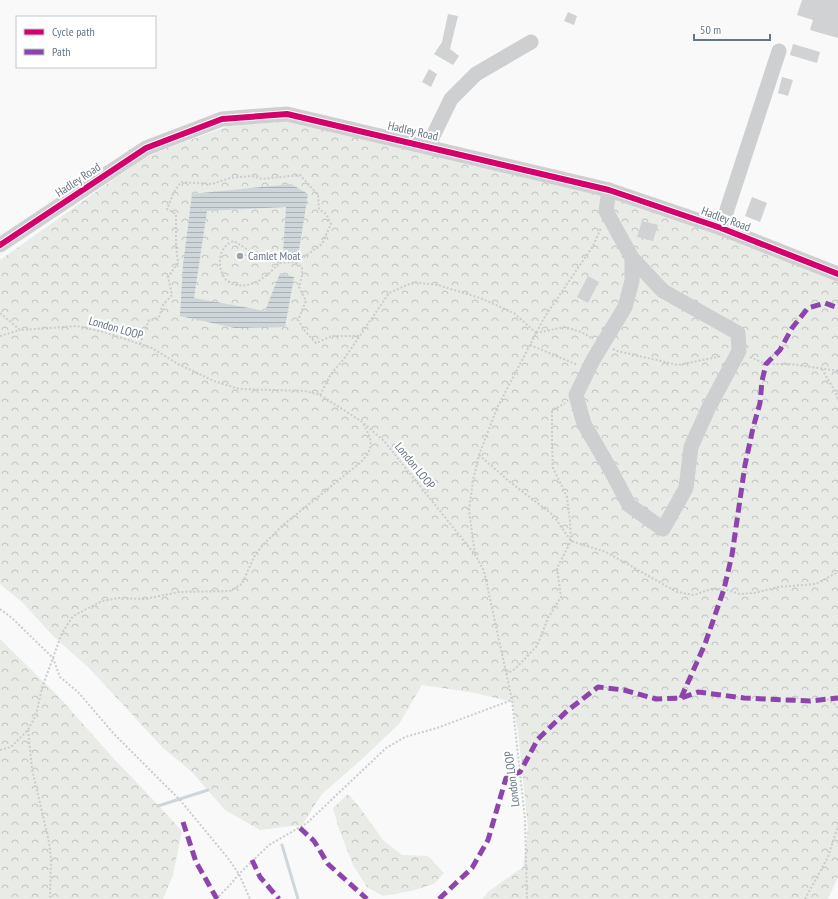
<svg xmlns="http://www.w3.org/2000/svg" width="838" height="899" viewBox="0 0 838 899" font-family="'PT Sans Narrow',sans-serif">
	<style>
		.forest { fill: url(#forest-crowns) }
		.water { fill: url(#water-rules) }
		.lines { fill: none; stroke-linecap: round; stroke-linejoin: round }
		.stream { stroke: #ced6d9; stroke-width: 3 }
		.building { fill: #d0d2d3 }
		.path { stroke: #cbcccd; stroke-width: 2; stroke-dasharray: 2 2; stroke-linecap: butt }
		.minor { stroke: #cecfd0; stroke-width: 15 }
		.quiet { stroke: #8e44ad; stroke-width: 5; stroke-dasharray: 10 5; stroke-linecap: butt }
		.cycleway-casing { stroke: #fff; stroke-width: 8 }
		.cycleway { stroke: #d6006c; stroke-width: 6 }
		.poi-dot { fill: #99a4ac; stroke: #fff; stroke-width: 1.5 }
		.labels { text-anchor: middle; stroke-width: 4; stroke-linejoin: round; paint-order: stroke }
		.street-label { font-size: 12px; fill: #657683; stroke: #fff }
		.poi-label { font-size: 12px; fill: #657683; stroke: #fff; text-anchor: start }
	</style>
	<defs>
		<pattern id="forest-crowns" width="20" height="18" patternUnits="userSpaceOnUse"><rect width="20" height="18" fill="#e8ebe6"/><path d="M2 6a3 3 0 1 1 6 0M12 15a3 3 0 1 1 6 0" fill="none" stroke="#c0c3c0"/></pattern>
		<pattern id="water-rules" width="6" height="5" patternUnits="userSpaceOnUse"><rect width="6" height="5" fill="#ced6d9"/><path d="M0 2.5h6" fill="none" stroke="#abb2b5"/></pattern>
	</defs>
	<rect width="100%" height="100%" fill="#f9f9f9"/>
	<g class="forest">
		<path d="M 294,121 L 613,195 L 713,232 L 838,281 L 838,877 L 828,899 L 482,899 L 489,891 L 523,867 L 528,828 L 518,731 L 512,702 L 475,693 L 422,685 L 399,724 L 361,760 L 322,794 L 302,825 L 260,830 L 225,810 L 192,772 L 163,748 L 89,668 L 53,636 L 23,603 L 0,584 L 0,260 L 148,155 L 229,126 Z"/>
		<path d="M 0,639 L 59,697 L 115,760 L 144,790 L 182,831 L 173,875 L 163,899 L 0,899 Z"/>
		<path d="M 348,794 L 361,809 L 383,840 L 402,855 L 428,856 L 444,873 L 434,884 L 411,891 L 383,896 L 367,887 L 353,865 L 339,829 L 333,808 Z"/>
	</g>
	<path class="water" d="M 291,184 L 308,194 L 298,256 L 283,253 L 286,207 L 207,211 L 194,298 L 265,311 L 280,273 L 294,277 L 285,327 L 235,328 L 180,316 L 183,265 L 192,194 Z"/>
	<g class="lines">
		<g class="stream">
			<path d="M 158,806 L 208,790"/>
			<path d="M 282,845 L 298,899"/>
		</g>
	</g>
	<g class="building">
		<path d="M 802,0 L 838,0 L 838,38 L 810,30 L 813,20 L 797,15 Z"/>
		<path d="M 568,12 L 577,16 L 574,25 L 564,21 Z"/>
		<path d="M 448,14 L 458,16 L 450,49 L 459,56 L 453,65 L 434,54 L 442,42 Z"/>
		<path d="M 793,44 L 820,52 L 817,63 L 790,55 Z"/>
		<path d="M 429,69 L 437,74 L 431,87 L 422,82 Z"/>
		<path d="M 782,77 L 793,80 L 788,96 L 778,93 Z"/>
		<path d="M 752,197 L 767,203 L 760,222 L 745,216 Z"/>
		<path d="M 642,221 L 658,225 L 653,241 L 637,237 Z"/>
		<path d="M 588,276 L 599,282 L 588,303 L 577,297 Z"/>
	</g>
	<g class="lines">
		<g class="path">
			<path d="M 279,263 L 273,257 L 248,250 L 234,241 C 218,246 216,267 226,280 C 227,281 230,282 231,283 C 249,292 268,276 279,263 L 294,262 L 302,267 L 302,275 L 299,287 L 306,301 L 298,320 L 305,331 L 316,343 L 332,336 L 359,336"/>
			<path d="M 0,313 L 20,330 L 77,326 L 104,332 L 152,348 L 178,364 L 214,381 L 239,389 L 305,391 L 320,395 L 361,421 L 384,441 L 476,556 L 484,571 L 512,700 L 525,819 L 527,899"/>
			<path d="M 536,333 L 565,327 L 581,332 L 592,338"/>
			<path d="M 0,336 L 20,330"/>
			<path d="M 140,344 L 149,320 C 163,319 158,315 163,305 C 165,302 170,298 172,295 L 168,277 L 178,263 L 176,246 L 176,214 L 167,209 L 174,192 L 181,182 L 212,184 L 230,178 L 252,176 L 262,179 L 300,175 L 318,195 L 319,209 L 326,214 L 331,224 L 322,244 L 296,263"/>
			<path d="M 530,345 L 578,365"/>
			<path d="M 613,349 L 617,351 L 678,365 L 722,356"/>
			<path d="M 750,357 L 766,364 L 791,364 L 838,371"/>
			<path d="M 822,369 L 836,393 L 838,400"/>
			<path d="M 320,395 L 331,374 L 344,359 L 389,293 L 414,282 L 438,285 L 480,298 L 514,313 L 536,333"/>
			<path d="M 479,455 L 510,482 L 553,515 L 571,541 L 606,552 L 677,592 L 694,595 L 711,589 L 724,589 L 740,594 L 755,593 L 778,587 L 816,584 L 838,572"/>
			<path d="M 475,554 L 469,511 L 473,480 L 479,455 L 497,408 L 544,318 L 593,246 L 601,228"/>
			<path d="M 0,609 L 12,618 L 53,658 L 60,677 L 78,692 L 114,734 L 180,800 L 227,857 L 239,874 L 250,899"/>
			<path d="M 506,674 L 515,669 L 537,646 L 548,618 L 561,597 L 557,568 L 571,541 L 570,521 L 567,497 L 553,468 L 552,445 L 552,411 L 565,403"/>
			<path d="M 827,699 L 836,705 L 838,710"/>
			<path d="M 28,730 L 32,769 L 49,842 L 51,859 L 50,899"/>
			<path d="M 0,750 L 11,747 L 28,730 L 36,715 L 42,688 L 62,633 L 73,616 L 102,601 L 119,598 L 145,599 L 179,592 L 230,591 L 242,584 L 254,557 L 262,546 L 282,526 L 361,462 C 375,447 372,440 363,423"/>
			<path d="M 216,899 L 230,885 L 239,874 L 269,845 L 307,823 L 386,748 L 405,737 L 437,728 L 512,700"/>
			<path d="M 805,899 L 828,857 L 838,826"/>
		</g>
		<g class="minor">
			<path d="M 428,146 L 451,99 L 476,74 L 531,42"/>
			<path d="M 609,190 L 606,211 L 632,258"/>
			<path d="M 721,228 L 779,51"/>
			<path d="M 0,245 L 146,148 L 222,119 L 287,114 L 609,190 L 721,228 L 838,274"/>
			<path d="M 632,258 L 663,291 L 738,333 L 739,351 L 709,407 L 691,447 L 686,488 L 663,529 L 629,505 L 609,467 L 584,424 L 576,395 L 593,360 L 625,307 L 632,281 Z"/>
		</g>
		<g class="quiet">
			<path d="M 681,698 L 705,644 L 724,589 L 732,555 L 745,465 L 753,428 L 760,403 L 762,381 L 766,364 L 780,350 L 792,328 L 808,308 L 825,303 L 838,308"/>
			<path d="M 183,822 L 196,862 L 217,899"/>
			<path d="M 300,828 L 314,841 L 328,864 L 367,899"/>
			<path d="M 252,860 L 260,877 L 279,899"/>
			<path d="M 439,899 L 472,868 L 488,840 L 506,778 L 520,772 L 538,739 L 567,711 L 598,687 L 624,690 L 656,699 L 681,698 L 698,692 L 744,698 L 810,701 L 838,698"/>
		</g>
		<g class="cycleway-casing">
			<path id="cycleway" d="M 0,245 L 146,148 L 222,119 L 287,114 L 609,190 L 721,228 L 838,274"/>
		</g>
		<use href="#cycleway" class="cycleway"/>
	</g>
	<circle class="poi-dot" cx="240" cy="256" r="4"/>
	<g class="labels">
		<g class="street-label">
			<text transform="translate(413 131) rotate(13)" y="4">Hadley Road</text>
			<text transform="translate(78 180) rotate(-34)" y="4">Hadley Road</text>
			<text transform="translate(726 219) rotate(20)" y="4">Hadley Road</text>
			<text transform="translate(116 328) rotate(16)" y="4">London LOOP</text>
			<text transform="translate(415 466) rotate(51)" y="4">London LOOP</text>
			<text transform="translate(512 779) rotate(-97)" y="4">London LOOP</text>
		</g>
		<g class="poi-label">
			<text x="248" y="260">Camlet Moat</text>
		</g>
	</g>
	<rect x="16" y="16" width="140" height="52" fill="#ffffff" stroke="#c1c8cd"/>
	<rect x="24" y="29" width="20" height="6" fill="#d6006c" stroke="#c1c8cd"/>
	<text x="52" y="36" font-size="12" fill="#657683">Cycle path</text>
	<rect x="24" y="49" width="20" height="6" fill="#8e44ad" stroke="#c1c8cd"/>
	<text x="52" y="56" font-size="12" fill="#657683">Path</text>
	<path d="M694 34v6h76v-6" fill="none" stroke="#657683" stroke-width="2"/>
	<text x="700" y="34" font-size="12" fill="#657683" stroke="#ffffff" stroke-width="3" paint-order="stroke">50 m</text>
</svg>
